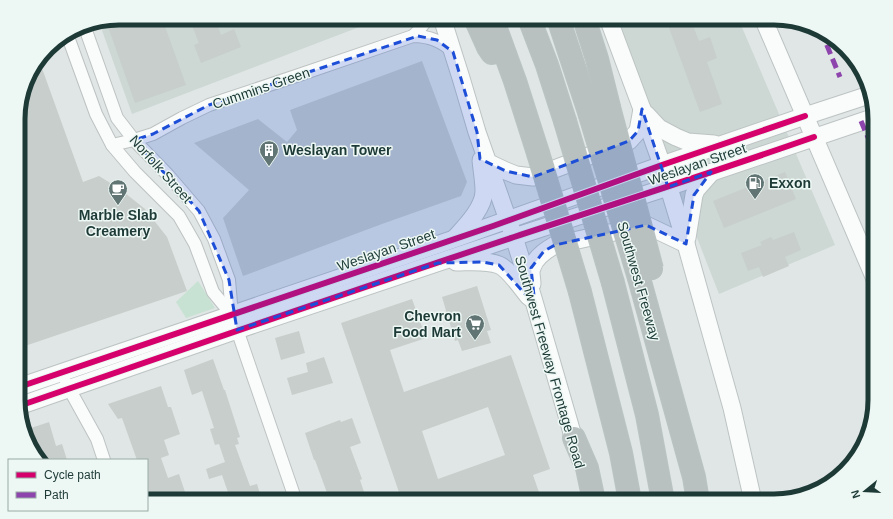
<svg xmlns="http://www.w3.org/2000/svg" width="893" height="519" viewBox="0 0 893 519" font-family="Helvetica,sans-serif">
	<style>
		.built { fill: #cdd8d5 }
		.green { fill: #c7e2d3 }
		.building { fill: #c7cecb; fill-rule: evenodd }
		.lines { fill: none; stroke-linecap: round; stroke-linejoin: round }
		.street-casing { stroke: #bdc3c2; stroke-width: 14 }
		.secondary-casing { stroke: #bcc4c3; stroke-width: 19 }
		.highway-casing { stroke: #bac4c2; stroke-width: 24 }
		.street { stroke: #fafbfb; stroke-width: 12 }
		.secondary { stroke: #fafbfb; stroke-width: 17 }
		.highway { stroke: #b8c1c0; stroke-width: 22 }
		.highway-bridge-casing { stroke: #bac4c2; stroke-width: 24; stroke-linecap: butt }
		.highway-bridge { stroke: #b8c1c0; stroke-width: 22 }
		.quiet { stroke: #8e44ad; stroke-width: 5; stroke-dasharray: 10 5; stroke-linecap: butt }
		.cycleway-casing { stroke: #edf7f3; stroke-width: 8 }
		.cycleway { stroke: #d6006c; stroke-width: 6 }
		.marked { fill: #1d4ed8; fill-opacity: 0.2; stroke: #1d4ed8; stroke-width: 3; stroke-dasharray: 8 5; stroke-linejoin: round }
		.labels { text-anchor: middle; stroke-width: 3; stroke-linejoin: round; paint-order: stroke }
		.street-label { font-size: 14px; fill: #1d3a37; stroke: #edf7f3 }
		.poi-label { font-size: 14px; font-weight: bold; fill: #1d3a37; stroke: #edf7f3; text-anchor: start }
		.rim { fill: none; stroke: #1d3a37; stroke-width: 5 }
	</style>
	<rect width="100%" height="100%" fill="#e0e6e5"/>
	<g class="built">
		<path d="M 119,18 L 383,18 L 132,114 L 99,22 Z"/>
		<path d="M 611,18 L 738,18 L 835,245 L 719,294 Z"/>
	</g>
	<path class="green" d="M 198,281 L 215,308 L 186,318 L 176,302 Z"/>
	<g class="building">
		<path d="M 119,18 L 162,18 L 186,85 L 135,103 L 106,21 Z"/>
		<path d="M 189,18 L 215,18 L 221,35 L 234,29 L 241,47 L 201,63 L 194,45 L 199,43 Z"/>
		<path d="M 687,18 L 690,18 L 699,41 L 710,37 L 717,58 L 707,62 L 722,104 L 700,112 L 668,25 Z"/>
		<path d="M 39,60 L 83,182 L 99,176 L 120,189 L 145,209 L 167,237 L 187,291 L 19,348 L 19,106 L 28,74 Z"/>
		<path d="M 422,61 L 467,182 L 461,196 L 382,224 L 243,276 L 223,218 L 249,190 L 194,143 L 258,119 L 287,142 L 297,130 L 290,110 Z"/>
		<path d="M 785,172 L 796,199 L 724,228 L 713,201 Z"/>
		<path d="M 794,232 L 801,250 L 785,257 L 789,266 L 763,277 L 759,267 L 748,271 L 741,253 L 762,245 L 760,242 L 771,237 L 773,240 Z"/>
		<path d="M 477,286 L 491,330 L 487,331 L 491,343 L 462,351 L 458,340 L 455,341 L 442,297 Z"/>
		<path d="M 412,299 L 426,338 L 390,350 L 404,392 L 511,355 L 550,469 L 533,475 L 542,501 L 402,501 L 341,323 ZM 488,407 L 505,455 L 438,479 L 422,431 Z"/>
		<path d="M 299,331 L 305,353 L 281,360 L 275,338 Z"/>
		<path d="M 324,357 L 333,383 L 292,395 L 287,378 L 308,372 L 306,363 Z"/>
		<path d="M 213,359 L 224,390 L 225,390 L 240,437 L 237,438 L 239,444 L 235,445 L 250,486 L 257,484 L 262,501 L 231,501 L 222,475 L 209,479 L 206,469 L 225,462 L 219,444 L 215,445 L 210,429 L 214,428 L 202,391 L 192,395 L 184,370 Z"/>
		<path d="M 161,386 L 168,407 L 171,407 L 180,434 L 164,440 L 169,455 L 161,458 L 168,478 L 179,474 L 187,498 L 180,501 L 149,501 L 147,496 L 147,460 L 137,460 L 122,418 L 118,419 L 108,404 Z"/>
		<path d="M 352,418 L 361,443 L 350,447 L 362,479 L 360,480 L 367,501 L 330,501 L 315,460 L 314,460 L 305,433 L 340,420 L 341,422 Z"/>
		<path d="M 49,422 L 56,446 L 62,444 L 67,460 L 39,460 L 36,458 L 34,449 L 32,449 L 25,430 Z"/>
	</g>
	<g class="lines">
		<g class="street-casing">
			<g id="street">
				<path d="M 84,25 L 117,118 L 134,140 L 168,175 L 199,211 L 214,239 L 229,280 L 232,315 L 296,501"/>
				<path d="M 67,34 L 96,114 L 112,145 L 135,172 L 179,216 L 195,244 L 213,292 L 232,315"/>
				<path d="M 413,36 L 419,30 L 428,18"/>
				<path d="M 112,145 L 134,140 L 153,134 L 182,118 L 209,105 L 296,76 L 413,36 C 428,36 442,41 453,52"/>
				<path d="M 66,383 L 97,439 L 104,460"/>
			</g>
		</g>
		<g class="secondary-casing">
			<g id="secondary">
				<path d="M 442,18 L 461,78 L 477,132 L 514,237 L 533,298 L 577,450"/>
				<path d="M 608,18 L 642,109 L 662,165 L 686,244 L 732,408 L 753,501"/>
				<path d="M 763,18 L 875,279"/>
				<path d="M 646,114 L 659,128 L 676,137 L 688,142 L 714,144"/>
				<path d="M 489,163 L 506,171 L 516,175 L 533,177 L 629,141 L 638,131 L 642,109"/>
				<path d="M 455,238 C 465,227 484,208 484,191 C 484,181 482,171 481,160"/>
				<path d="M 687,238 L 694,195 L 696,190 L 711,173"/>
				<path d="M 456,262 C 470,262 486,260 499,265 C 509,269 522,289 529,297"/>
				<path d="M 532,284 C 532,279 530,272 532,268 C 535,257 546,250 555,245 L 646,225 L 686,244"/>
				<path d="M 19,387 L 454,239 L 662,165 L 805,116 L 869,95"/>
				<path d="M 19,406 L 237,330 L 514,237 L 668,187 L 875,117"/>
			</g>
		</g>
		<g class="highway-casing">
			<g id="highway">
				<path d="M 475,18 L 488,47 L 492,53"/>
				<path d="M 492,18 L 515,81 L 538,153"/>
				<path d="M 529,18 L 547,65 L 565,121"/>
				<path d="M 558,18 L 589,112"/>
				<path d="M 584,18 L 597,59 L 609,107"/>
				<path d="M 639,278 L 694,477 L 698,501"/>
				<path d="M 613,283 L 647,415 L 663,501"/>
				<path d="M 580,292 L 621,453 L 630,501"/>
				<path d="M 574,438 L 587,468 L 594,501"/>
			</g>
		</g>
		<use href="#street" class="street"/>
		<use href="#secondary" class="secondary"/>
		<use href="#highway" class="highway"/>
		<g class="highway-bridge-casing">
			<g id="highway-bridge">
				<path d="M 609,107 L 652,269"/>
				<path d="M 589,112 L 639,278"/>
				<path d="M 565,121 L 613,283"/>
				<path d="M 538,153 L 580,292"/>
			</g>
		</g>
		<use href="#highway-bridge" class="highway-bridge"/>
		<g class="quiet">
			<path d="M 821,31 L 840,77"/>
			<path d="M 861,121 L 875,154"/>
		</g>
		<g class="cycleway-casing">
			<g id="cycleway">
				<path d="M 19,387 L 493,226 L 662,165 L 805,116"/>
				<path d="M 19,406 C 184,349 348,292 514,237 C 614,204 714,172 814,137"/>
			</g>
		</g>
		<use href="#cycleway" class="cycleway"/>
	</g>
	<path class="marked" d="M 418,36 L 437,40 L 453,52 L 477,132 L 480,159 L 506,171 L 533,177 L 629,141 L 638,131 L 642,109 L 668,187 L 711,172 L 694,195 L 686,244 L 646,225 L 555,245 L 544,251 L 531,268 L 535,305 L 499,265 L 483,262 L 438,263 L 237,330 L 229,280 L 199,211 L 134,140 L 153,134 L 209,105 Z"/>
	<defs>
		<g id="building-pin" transform="scale(1)"><path d="M0 17L-7.5 6A9.5 9.5 0 1 1 7.5 6Z" fill="#617674" stroke="#edf7f3"/><path d="M-4-6H4V6H1V3H-1V6H-4ZM-2.5-4.3h1.7v1.8h-1.7ZM.8-4.3h1.7v1.8H.8ZM-2.5-1h1.7V.8h-1.7ZM.8-1h1.7V.8H.8Z" fill="#fff"/></g>
		<g id="fuel-pin" transform="scale(1)"><path d="M0 17L-7.5 6A9.5 9.5 0 1 1 7.5 6Z" fill="#617674" stroke="#edf7f3"/><path d="M-5.5-6h7V0h2V4h1.3V-2.5L3-4.5l.8-.8L6-3V5H2.5V1h-1V6h-7ZM-4.2-4.7v3.2H.2V-4.7Z" fill="#fff"/></g>
		<g id="cafe-pin" transform="scale(1)"><path d="M0 17L-7.5 6A9.5 9.5 0 1 1 7.5 6Z" fill="#617674" stroke="#edf7f3"/><path d="M-5.5-4.5H6V0H3Q3 3.5 0 3.5H-2.5Q-5.5 3.5-5.5 0ZM3-3.2v2h1.7v-2ZM-6 4.5H4V6H-6Z" fill="#fff"/></g>
		<g id="supermarket-pin" transform="scale(1)"><path d="M0 17L-7.5 6A9.5 9.5 0 1 1 7.5 6Z" fill="#617674" stroke="#edf7f3"/><path d="M-6-5.5h2.5l.6 2H6L4.5 2H-2.5L-4.4-4H-6ZM-1.5 3.2a1.3 1.3 0 1 0 .1 0ZM3 3.2a1.3 1.3 0 1 0 .1 0Z" fill="#fff"/></g>
	</defs>
	<g fill-rule="evenodd">
		<use href="#building-pin" x="269" y="150"/>
		<use href="#fuel-pin" x="755" y="183"/>
		<use href="#cafe-pin" x="118" y="189"/>
		<use href="#supermarket-pin" x="475" y="324"/>
	</g>
	<g class="labels">
		<g class="street-label">
			<text transform="translate(261 88) rotate(-19)" y="5">Cummins Green</text>
			<text transform="translate(697 164) rotate(-19)" y="5">Weslayan Street</text>
			<text transform="translate(161 169) rotate(48)" y="5">Norfolk Street</text>
			<text transform="translate(386 250) rotate(-19)" y="5">Weslayan Street</text>
			<text transform="translate(639 281) rotate(74)" y="5">Southwest Freeway</text>
			<text transform="translate(550 362) rotate(74)" y="5">Southwest Freeway Frontage Road</text>
		</g>
		<g class="poi-label">
			<text x="283" y="155">Weslayan Tower</text>
			<text x="769" y="188">Exxon</text>
			<text x="118" y="220" text-anchor="middle">Marble Slab<tspan x="118" dy="16">Creamery</tspan></text>
			<text x="461" y="321" text-anchor="end">Chevron<tspan x="461" dy="16">Food Mart</tspan></text>
		</g>
	</g>
	<path d="M0 0H893V519H0ZM119 25H774A94 94 0 0 1 868 119V400A94 94 0 0 1 774 494H119A94 94 0 0 1 25 400V119A94 94 0 0 1 119 25Z" fill="#edf7f3" fill-rule="evenodd"/>
	<path class="rim" d="M119 25H774A94 94 0 0 1 868 119V400A94 94 0 0 1 774 494H119A94 94 0 0 1 25 400V119A94 94 0 0 1 119 25Z"/>
	<rect x="8" y="459" width="140" height="52" fill="#edf7f3" stroke="#9aaba8"/>
	<rect x="16" y="472" width="20" height="6" fill="#d6006c" stroke="#9aaba8"/>
	<text x="44" y="479" font-size="12" fill="#1d3a37">Cycle path</text>
	<rect x="16" y="492" width="20" height="6" fill="#8e44ad" stroke="#9aaba8"/>
	<text x="44" y="499" font-size="12" fill="#1d3a37">Path</text>
	<g transform="translate(865 491) rotate(252)" stroke="#edf7f3" stroke-width="3" paint-order="stroke">
	<path d="M0-3L7 15L0 10L-7 15Z" fill="#1d3a37"/>
	<text y="-6" font-size="11" font-weight="bold" text-anchor="middle" fill="#1d3a37">N</text>
	</g>
</svg>
